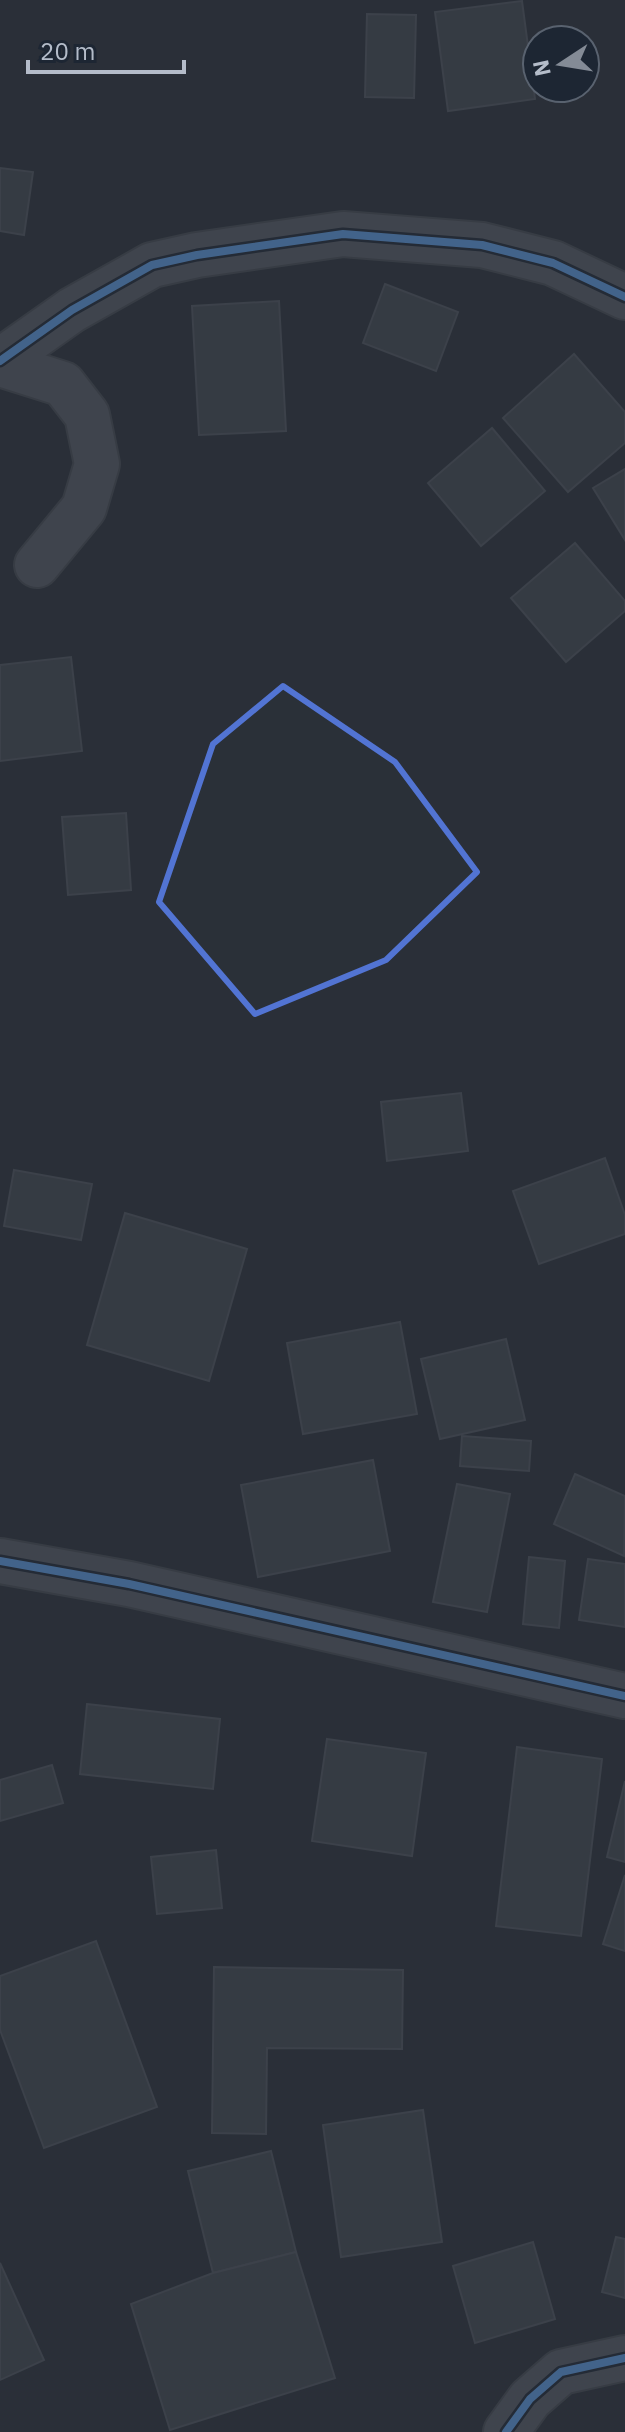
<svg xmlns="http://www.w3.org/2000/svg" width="625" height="2432" viewBox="0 0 625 2432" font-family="'IBM Plex Sans',sans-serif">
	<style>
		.building { fill: #444950; stroke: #52575f; stroke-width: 2 }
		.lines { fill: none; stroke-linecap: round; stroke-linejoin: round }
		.street-casing { stroke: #484c53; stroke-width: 48 }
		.street { stroke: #5a5e66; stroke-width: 44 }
		.cycleway-casing { stroke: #1d2633; stroke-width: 13 }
		.cycleway { stroke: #60a3ed; stroke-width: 8 }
		.marked { fill: none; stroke: #5274d3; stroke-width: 6; stroke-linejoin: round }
	</style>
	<rect width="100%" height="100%" fill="#2a3038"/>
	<g class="building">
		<path d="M 522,1 L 535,99 L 448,111 L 435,12 Z"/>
		<path d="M 367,14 L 416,15 L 414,98 L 365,97 Z"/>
		<path d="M 0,168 L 33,172 L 24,235 L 0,231 Z"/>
		<path d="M 385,284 L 458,312 L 436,371 L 363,343 Z"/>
		<path d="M 279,301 L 286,431 L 199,435 L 192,306 Z"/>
		<path d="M 574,354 L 625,412 L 625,443 L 568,492 L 503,418 Z"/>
		<path d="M 492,428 L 545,491 L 481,546 L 428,483 Z"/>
		<path d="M 625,469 L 625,540 L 593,488 Z"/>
		<path d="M 575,543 L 625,601 L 625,611 L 566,662 L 511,598 Z"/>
		<path d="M 71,657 L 82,751 L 0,761 L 0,665 Z"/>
		<path d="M 126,813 L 131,890 L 68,895 L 62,817 Z"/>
		<path d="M 461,1093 L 468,1151 L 387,1161 L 381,1102 Z"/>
		<path d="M 605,1158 L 625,1215 L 625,1234 L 539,1264 L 513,1191 Z"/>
		<path d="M 14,1170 L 92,1184 L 81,1240 L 4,1226 Z"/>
		<path d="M 125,1213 L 247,1249 L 209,1381 L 87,1345 Z"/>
		<path d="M 400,1322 L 417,1414 L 303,1434 L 287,1343 Z"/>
		<path d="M 506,1339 L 525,1420 L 440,1439 L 421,1359 Z"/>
		<path d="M 462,1436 L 531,1441 L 529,1471 L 460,1466 Z"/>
		<path d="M 373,1460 L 390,1551 L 258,1577 L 241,1485 Z"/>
		<path d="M 575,1474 L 625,1496 L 624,1556 L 554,1524 Z"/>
		<path d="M 457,1484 L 510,1494 L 487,1612 L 433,1602 Z"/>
		<path d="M 529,1557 L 565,1561 L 559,1628 L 523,1624 Z"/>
		<path d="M 588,1559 L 625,1564 L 625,1627 L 579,1620 Z"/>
		<path d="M 87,1704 L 220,1719 L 213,1789 L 80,1774 Z"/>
		<path d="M 327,1739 L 426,1753 L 412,1856 L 312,1841 Z"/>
		<path d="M 517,1747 L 602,1759 L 581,1936 L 496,1926 Z"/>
		<path d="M 52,1765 L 63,1803 L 0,1821 L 0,1780 Z"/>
		<path d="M 625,1781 L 625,1862 L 607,1857 Z"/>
		<path d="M 216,1850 L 222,1908 L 157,1914 L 151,1857 Z"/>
		<path d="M 625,1875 L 625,1951 L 603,1944 Z"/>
		<path d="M 96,1941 L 157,2107 L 44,2148 L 0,2030 L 0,1976 Z"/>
		<path d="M 214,1967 L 403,1970 L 402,2049 L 267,2048 L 266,2134 L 212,2133 Z"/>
		<path d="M 423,2110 L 442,2242 L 341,2257 L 323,2125 Z"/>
		<path d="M 271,2151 L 296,2252 L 213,2273 L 188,2171 Z"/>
		<path d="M 616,2237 L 625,2239 L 625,2298 L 602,2292 Z"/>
		<path d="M 533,2242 L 555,2319 L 475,2343 L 453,2266 Z"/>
		<path d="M 296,2252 L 335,2378 L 170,2430 L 131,2304 L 213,2273 Z"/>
		<path d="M 0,2263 L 44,2360 L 0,2380 Z"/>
	</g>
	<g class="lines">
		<g class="street-casing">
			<g id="street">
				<path d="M 0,361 L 72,310 L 152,265 L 197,255 L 343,234 L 482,245 L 553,263 L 625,297"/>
				<path d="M 0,364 L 63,384 L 87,415 L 97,464 L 84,508 L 37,565"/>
				<path d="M 0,1561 L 129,1584 L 625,1696"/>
				<path d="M 506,2432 L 530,2399 L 561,2372 L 625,2358"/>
			</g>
		</g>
		<use href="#street" class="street"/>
		<g class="cycleway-casing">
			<g id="cycleway">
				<path d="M 0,361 L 72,310 L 152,265 L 197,255 L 343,234 L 482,245 L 553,263 L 625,297"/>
				<path d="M 0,1561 L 129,1584 L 625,1696"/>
				<path d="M 506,2432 L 530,2399 L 561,2372 L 625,2358"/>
			</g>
		</g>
		<use href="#cycleway" class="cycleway"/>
	</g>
	<path d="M0 0H625V2432H0ZM 283,686 L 395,762 L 477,872 L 386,960 L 255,1014 L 159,902 L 213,744 Z" fill="#2a3038" fill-opacity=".55" fill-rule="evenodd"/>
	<path class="marked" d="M 283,686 L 395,762 L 477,872 L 386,960 L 255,1014 L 159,902 L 213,744 Z"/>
	<g transform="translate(561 64) rotate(258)"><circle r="38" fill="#1d2633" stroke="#59626f" stroke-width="2"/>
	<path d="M0-6L14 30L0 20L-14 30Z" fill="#848b96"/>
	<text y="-12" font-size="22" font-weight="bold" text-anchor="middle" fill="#b4bcc9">N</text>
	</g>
	<path d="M28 60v12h156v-12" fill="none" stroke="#b4bcc9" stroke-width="4"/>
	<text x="40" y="60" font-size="24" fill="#b4bcc9" stroke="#1d2633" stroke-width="6" paint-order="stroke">20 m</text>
</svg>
